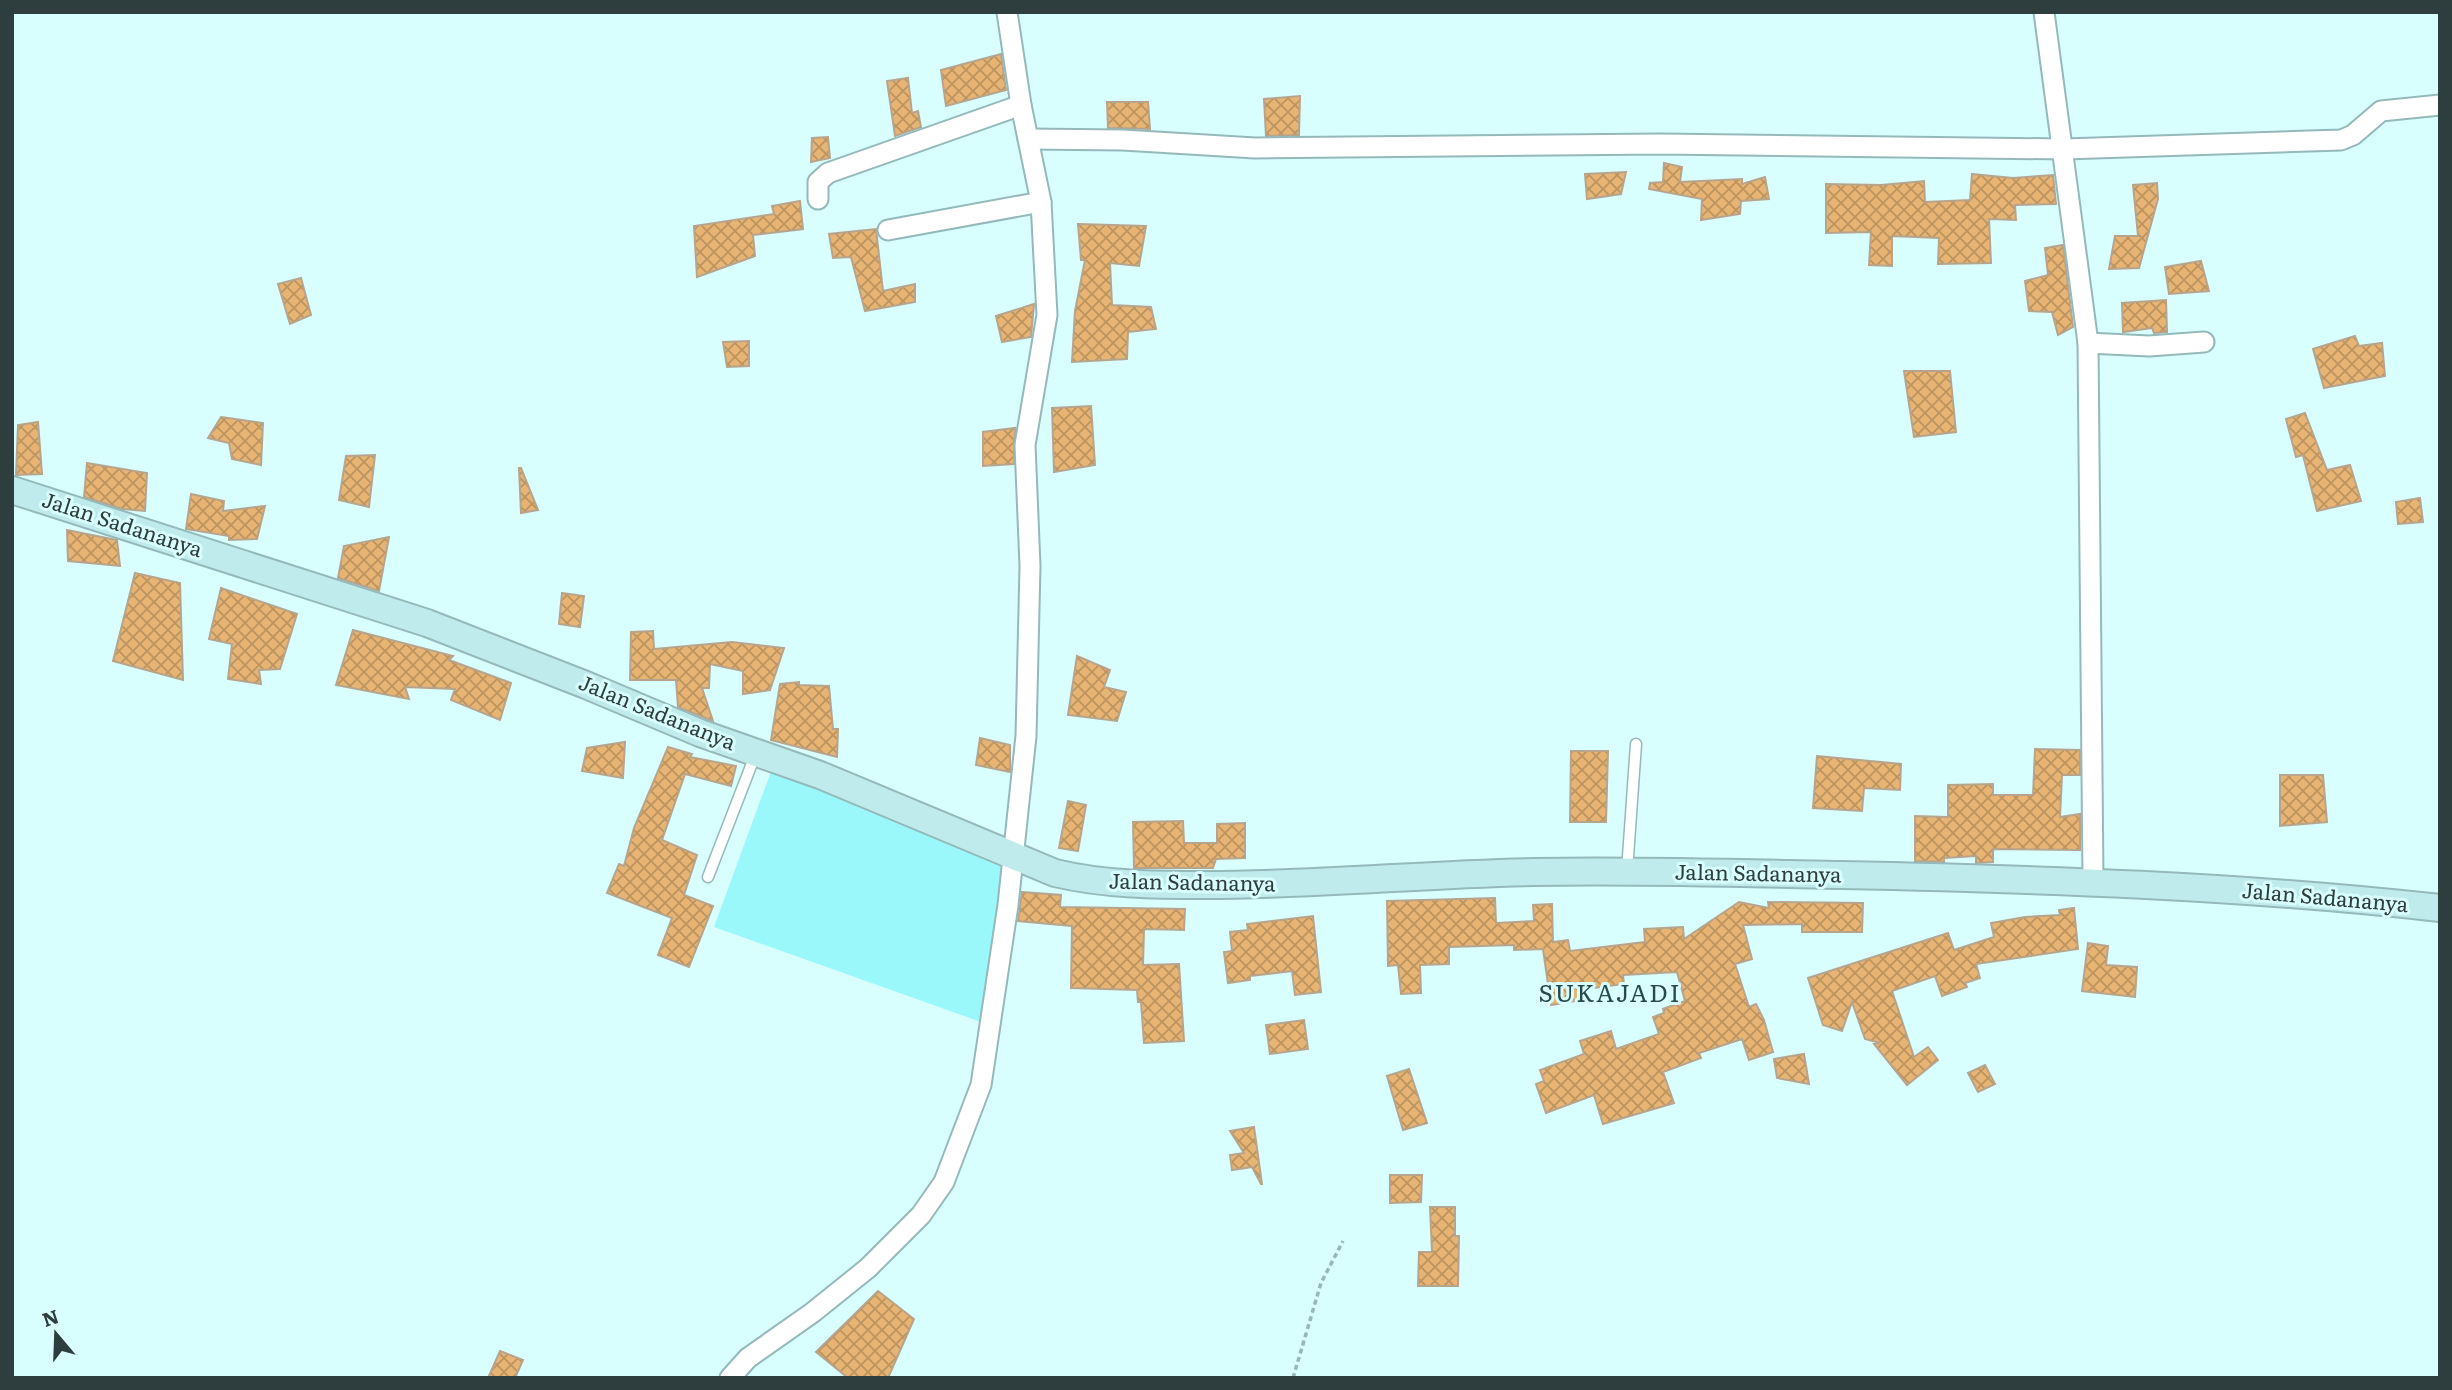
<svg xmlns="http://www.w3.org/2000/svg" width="2452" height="1390" viewBox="0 0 2452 1390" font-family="Literata,serif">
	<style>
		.pitch { fill: #9af8fa }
		.building { fill: url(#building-cross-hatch); stroke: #b7a48d; stroke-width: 2 }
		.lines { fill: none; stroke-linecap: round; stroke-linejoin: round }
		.lane-casing { stroke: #95b9ba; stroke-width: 13 }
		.street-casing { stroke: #95b9ba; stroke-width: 23 }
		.secondary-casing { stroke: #95b9ba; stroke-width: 30 }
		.path { stroke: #99b7b7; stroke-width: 3.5; stroke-dasharray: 5 3.5; stroke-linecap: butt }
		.lane { stroke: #fff; stroke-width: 10 }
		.street { stroke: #fff; stroke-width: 19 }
		.secondary { stroke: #c0ebec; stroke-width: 26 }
		.labels { text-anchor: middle; stroke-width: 6; stroke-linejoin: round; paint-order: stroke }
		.street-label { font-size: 21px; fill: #2e3d3d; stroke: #d8fefe }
		.quarter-label { font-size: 24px; letter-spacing: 2px; fill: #294a4b; stroke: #d8fefe }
	</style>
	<defs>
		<pattern id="building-cross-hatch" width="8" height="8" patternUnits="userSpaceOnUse" patternTransform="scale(1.75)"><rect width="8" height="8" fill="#e8b473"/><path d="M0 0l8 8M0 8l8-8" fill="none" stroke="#bc9460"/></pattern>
	</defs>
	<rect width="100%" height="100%" fill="#d8fefe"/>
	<path class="pitch" d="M 773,766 L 1009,868 L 984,1023 L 714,927 Z"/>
	<g class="building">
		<path d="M 1001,54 L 1006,90 L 946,106 L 941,70 Z"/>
		<path d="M 908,78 L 912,113 L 918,111 L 921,127 L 895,136 L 887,81 Z"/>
		<path d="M 1300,96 L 1299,135 L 1266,136 L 1264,99 Z"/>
		<path d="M 1107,102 L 1148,102 L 1150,129 L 1108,128 Z"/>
		<path d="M 828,137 L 830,158 L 811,162 L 812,138 Z"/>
		<path d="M 1664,163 L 1682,167 L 1680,182 L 1742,179 L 1742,184 L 1765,177 L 1769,199 L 1741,201 L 1740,214 L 1701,220 L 1702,199 L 1649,189 L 1650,183 L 1663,182 Z"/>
		<path d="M 1626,172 L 1621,194 L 1587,199 L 1585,174 Z"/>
		<path d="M 1972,174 L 2013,178 L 2053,175 L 2056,204 L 2015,205 L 2016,220 L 1989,219 L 1991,263 L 1938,264 L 1939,238 L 1892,236 L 1892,266 L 1869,265 L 1871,232 L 1826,233 L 1826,184 L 1881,185 L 1924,181 L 1925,202 L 1970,200 Z"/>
		<path d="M 2157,183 L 2158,199 L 2139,268 L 2109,269 L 2115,236 L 2138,236 L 2133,185 Z"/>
		<path d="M 800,201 L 803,229 L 753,235 L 755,256 L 697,277 L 694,226 L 774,214 L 772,206 Z"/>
		<path d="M 1078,224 L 1146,226 L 1139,266 L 1110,263 L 1112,305 L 1151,307 L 1156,329 L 1128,332 L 1127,359 L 1072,362 L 1075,311 L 1085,260 L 1081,260 Z"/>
		<path d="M 876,229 L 883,291 L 915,284 L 915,302 L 865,311 L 851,257 L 833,258 L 829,234 Z"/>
		<path d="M 2063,245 L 2073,327 L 2058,335 L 2052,312 L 2029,311 L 2025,281 L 2048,275 L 2045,248 Z"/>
		<path d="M 2201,261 L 2209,291 L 2169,294 L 2165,267 Z"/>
		<path d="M 301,278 L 311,315 L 290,324 L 278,284 Z"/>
		<path d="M 2166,300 L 2167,332 L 2154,333 L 2152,328 L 2123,332 L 2122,303 Z"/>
		<path d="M 1034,304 L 1031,337 L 1002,342 L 996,316 Z"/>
		<path d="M 2355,336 L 2359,346 L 2382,343 L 2385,376 L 2324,388 L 2313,349 Z"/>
		<path d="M 749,341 L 749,366 L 727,367 L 723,342 Z"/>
		<path d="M 1904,371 L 1950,371 L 1956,432 L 1914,437 Z"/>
		<path d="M 1091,406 L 1095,465 L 1054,472 L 1052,408 Z"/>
		<path d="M 2305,413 L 2327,470 L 2350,465 L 2361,501 L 2317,511 L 2303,455 L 2296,457 L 2286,419 Z"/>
		<path d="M 221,417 L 263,423 L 261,465 L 232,459 L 229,443 L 208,438 Z"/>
		<path d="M 38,422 L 42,474 L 16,475 L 18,425 Z"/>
		<path d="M 1015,428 L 1014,464 L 983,466 L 983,432 Z"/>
		<path d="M 375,455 L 369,507 L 339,500 L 346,456 Z"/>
		<path d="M 87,463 L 147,473 L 145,511 L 122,509 L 84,497 Z"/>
		<path d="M 519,468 L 521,468 L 538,510 L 521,513 Z"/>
		<path d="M 191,494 L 224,501 L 223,511 L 265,506 L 257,539 L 229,540 L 229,536 L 186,529 Z"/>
		<path d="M 2420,498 L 2423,522 L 2398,524 L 2396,502 Z"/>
		<path d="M 67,530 L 117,540 L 120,566 L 68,561 Z"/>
		<path d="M 389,537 L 379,591 L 338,578 L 344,546 Z"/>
		<path d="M 135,573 L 180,583 L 183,680 L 113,661 Z"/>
		<path d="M 221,588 L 297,614 L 280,669 L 259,670 L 261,684 L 228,679 L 232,644 L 209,639 Z"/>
		<path d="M 562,593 L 584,596 L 580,627 L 559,624 Z"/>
		<path d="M 353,630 L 453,656 L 449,660 L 511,683 L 500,720 L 451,700 L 455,689 L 405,687 L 409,699 L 336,685 Z"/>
		<path d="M 653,631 L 654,649 L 732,642 L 784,648 L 770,690 L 743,694 L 743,671 L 710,664 L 709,688 L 702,688 L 713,721 L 678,707 L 676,680 L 630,680 L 631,632 Z"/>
		<path d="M 1077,656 L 1110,670 L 1104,687 L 1126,692 L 1117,721 L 1068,715 Z"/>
		<path d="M 799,682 L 799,685 L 829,686 L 833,729 L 838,729 L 837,757 L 771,740 L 780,684 Z"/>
		<path d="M 980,738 L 1010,745 L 1010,772 L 976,765 Z"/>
		<path d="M 625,742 L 623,778 L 582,771 L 587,748 Z"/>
		<path d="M 668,747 L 692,754 L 690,757 L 736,766 L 731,786 L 685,774 L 662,840 L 697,855 L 684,895 L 713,906 L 689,967 L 658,955 L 672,918 L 607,893 L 619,864 L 624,866 L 634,828 Z"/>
		<path d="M 2035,749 L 2080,750 L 2080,775 L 2062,775 L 2060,817 L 2080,814 L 2080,850 L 1993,849 L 1993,862 L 1976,863 L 1976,856 L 1944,858 L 1944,862 L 1915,861 L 1915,816 L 1948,817 L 1948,785 L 1993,784 L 1993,795 L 2033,795 Z"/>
		<path d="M 1571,751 L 1608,751 L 1606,822 L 1570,822 Z"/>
		<path d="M 1817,756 L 1901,764 L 1900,790 L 1864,788 L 1862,811 L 1813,808 Z"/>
		<path d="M 2280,775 L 2323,775 L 2327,822 L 2280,826 Z"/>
		<path d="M 1068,801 L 1086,805 L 1078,851 L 1059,848 Z"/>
		<path d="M 1183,821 L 1184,843 L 1217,843 L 1217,824 L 1245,823 L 1245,858 L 1216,859 L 1213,868 L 1134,868 L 1133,822 Z"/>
		<path d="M 1022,892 L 1061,895 L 1060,907 L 1185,909 L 1184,930 L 1144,929 L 1143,965 L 1179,964 L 1184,1041 L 1144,1043 L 1141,1002 L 1138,1002 L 1137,990 L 1071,988 L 1072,926 L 1018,921 Z"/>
		<path d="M 1495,898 L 1496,923 L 1534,921 L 1533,905 L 1552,904 L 1553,942 L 1568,940 L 1570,951 L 1645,942 L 1644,929 L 1683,927 L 1684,939 L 1739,902 L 1769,908 L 1768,902 L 1863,903 L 1862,932 L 1802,932 L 1802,924 L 1743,925 L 1752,959 L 1735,964 L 1749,1007 L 1756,1004 L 1764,1020 L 1773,1052 L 1749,1060 L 1742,1039 L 1699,1053 L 1701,1058 L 1663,1072 L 1674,1103 L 1603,1124 L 1594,1095 L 1546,1113 L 1536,1084 L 1544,1081 L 1540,1070 L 1584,1054 L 1580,1041 L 1611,1031 L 1616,1049 L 1659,1034 L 1653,1017 L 1664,1013 L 1663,1009 L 1685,1001 L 1677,972 L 1623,975 L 1624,984 L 1586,989 L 1587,999 L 1551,1005 L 1543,949 L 1514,950 L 1514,945 L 1449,947 L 1449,964 L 1420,965 L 1421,993 L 1401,994 L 1398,965 L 1388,966 L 1387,901 Z"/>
		<path d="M 2074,908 L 2078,949 L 1976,964 L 1980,978 L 1965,983 L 1967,987 L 1942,996 L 1935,976 L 1892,991 L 1914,1057 L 1928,1047 L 1938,1060 L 1907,1085 L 1874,1044 L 1880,1043 L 1865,1039 L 1852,1002 L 1842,1031 L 1823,1025 L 1808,978 L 1948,933 L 1954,950 L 1994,937 L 1991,923 L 2025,917 L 2060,915 L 2059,910 Z"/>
		<path d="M 1313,916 L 1321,992 L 1295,995 L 1292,971 L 1250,976 L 1250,980 L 1228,983 L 1224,952 L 1232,951 L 1230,932 L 1248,930 L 1247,924 Z"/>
		<path d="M 2088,943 L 2108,946 L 2106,965 L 2137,967 L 2135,997 L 2082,991 Z"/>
		<path d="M 1304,1020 L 1308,1049 L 1270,1054 L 1266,1025 Z"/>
		<path d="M 1804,1054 L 1809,1084 L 1777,1078 L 1774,1059 Z"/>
		<path d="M 1985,1065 L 1995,1084 L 1978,1092 L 1968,1073 Z"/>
		<path d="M 1409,1069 L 1427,1123 L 1403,1130 L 1387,1076 Z"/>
		<path d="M 1254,1127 L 1262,1184 L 1261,1184 L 1252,1167 L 1232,1170 L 1230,1155 L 1244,1153 L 1230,1131 Z"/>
		<path d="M 1390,1175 L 1422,1175 L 1421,1202 L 1390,1203 Z"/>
		<path d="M 1430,1207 L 1455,1207 L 1455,1236 L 1459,1236 L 1458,1286 L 1418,1286 L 1419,1252 L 1432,1252 Z"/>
		<path d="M 878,1291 L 914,1319 L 888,1378 L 848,1378 L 816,1352 Z"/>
		<path d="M 500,1351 L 523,1360 L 515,1378 L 488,1378 Z"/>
	</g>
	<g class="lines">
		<g class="lane-casing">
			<g id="lane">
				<path d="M 1627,871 L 1636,744"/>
				<path d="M 708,877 L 756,753"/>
			</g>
		</g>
		<g class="street-casing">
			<g id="street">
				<path d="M 2044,12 L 2088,343 L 2093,880"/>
				<path d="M 1028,139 L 1123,140 L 1255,148 L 1661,144 L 2064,149 L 2341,140 L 2353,135 L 2381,111 L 2440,105"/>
				<path d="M 818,199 L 818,182 L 828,173 L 1021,105"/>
				<path d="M 888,230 L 1041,202"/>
				<path d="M 2088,343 L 2149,346 L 2204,342"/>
				<path d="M 730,1378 L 748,1358 L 812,1313 L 868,1268 L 921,1215 L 944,1182 L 981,1085 L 1008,905 L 1026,736 L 1030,566 L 1025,445 L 1047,315 L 1041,202 L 1021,105 L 1007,12"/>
			</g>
		</g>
		<g class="secondary-casing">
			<path id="secondary" d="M 12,490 L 427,623 L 586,685 L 700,733 L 820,775 L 1055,873 C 1106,885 1155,885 1207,885 C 1317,885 1425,874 1534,872 C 1637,870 1739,873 1841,875 C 2041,879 2241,886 2440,908"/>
		</g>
		<path class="path" d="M 1293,1378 L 1321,1283 L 1343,1241"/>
		<use href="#lane" class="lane"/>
		<use href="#street" class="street"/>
		<use href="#secondary" class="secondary"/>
	</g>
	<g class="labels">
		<g class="street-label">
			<text transform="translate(122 525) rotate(18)" y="7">Jalan Sadananya</text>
			<text transform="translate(657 713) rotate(22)" y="7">Jalan Sadananya</text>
			<text transform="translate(1758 874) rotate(1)" y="7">Jalan Sadananya</text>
			<text transform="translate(1192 883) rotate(1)" y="7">Jalan Sadananya</text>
			<text transform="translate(2325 898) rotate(5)" y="7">Jalan Sadananya</text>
		</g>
		<g class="quarter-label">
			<text x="1610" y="1002">SUKAJADI</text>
		</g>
	</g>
	<rect width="2452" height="1390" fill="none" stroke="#2e3d3d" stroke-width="28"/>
	<g transform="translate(56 1334) rotate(341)" stroke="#d8fefe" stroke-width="5" paint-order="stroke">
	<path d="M0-5L12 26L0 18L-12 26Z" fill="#2e3d3d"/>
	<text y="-10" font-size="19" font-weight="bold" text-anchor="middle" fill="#2e3d3d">N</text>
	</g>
</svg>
